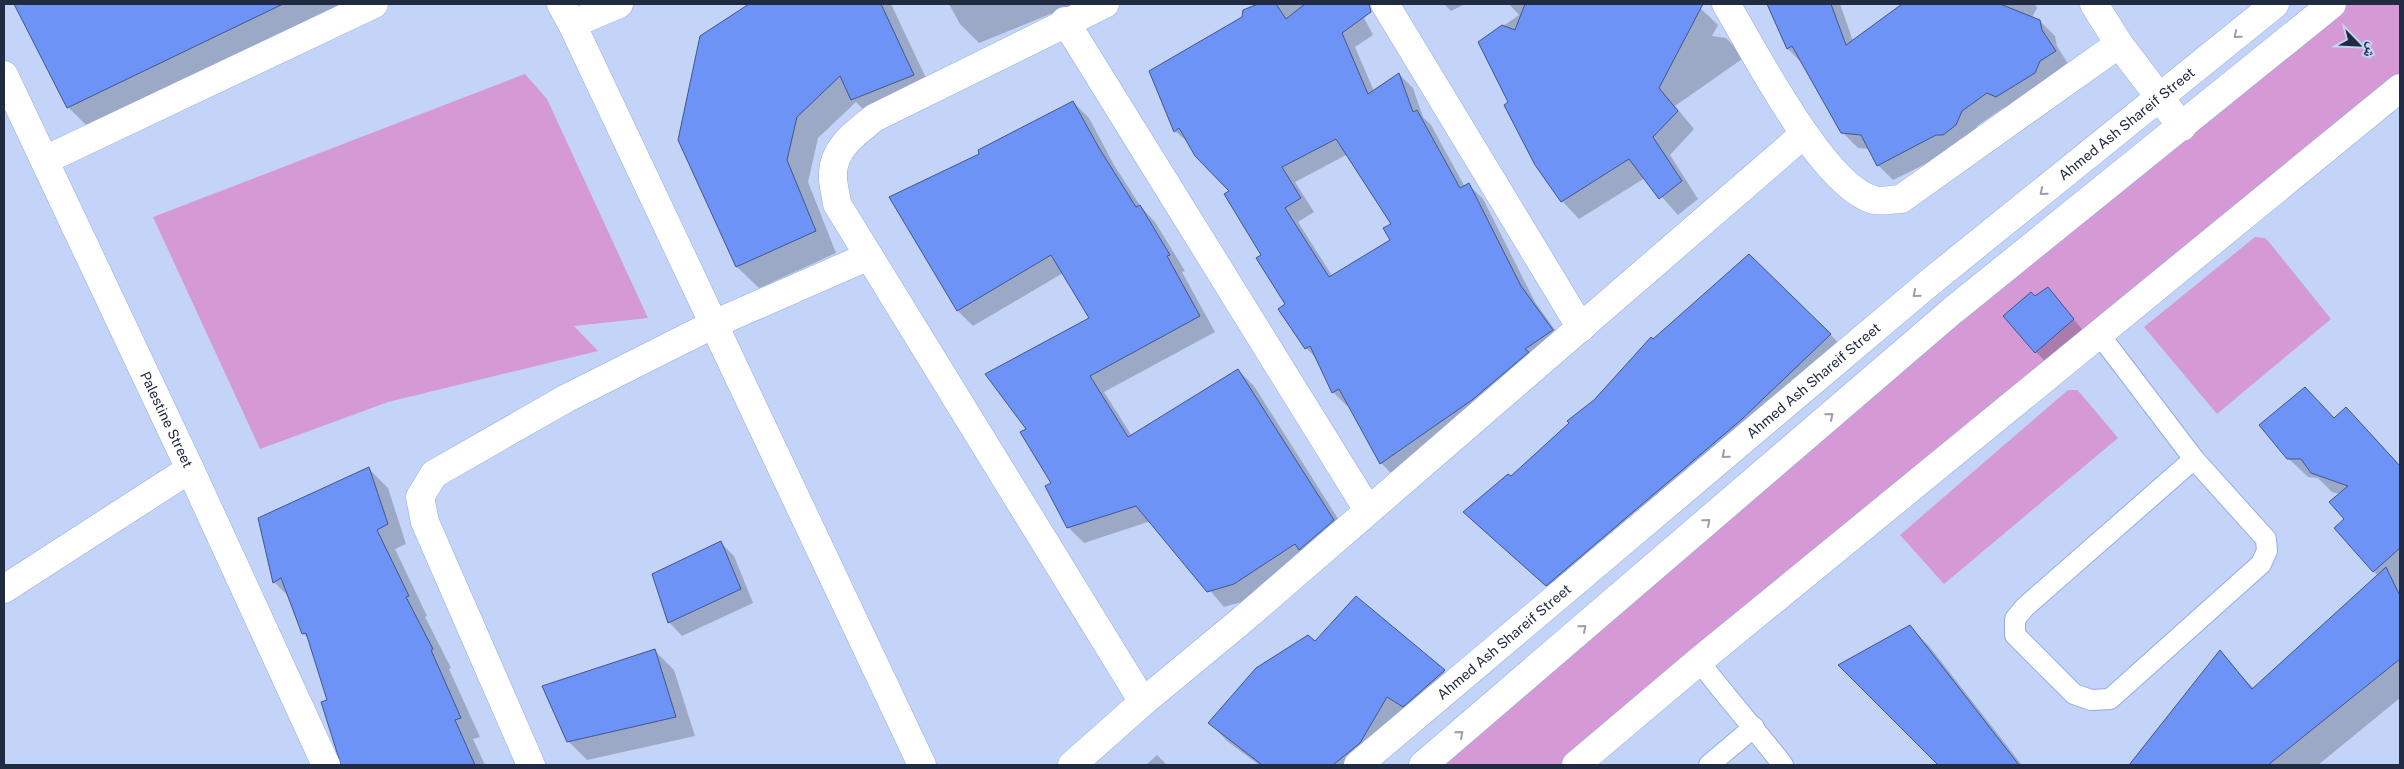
<svg xmlns="http://www.w3.org/2000/svg" width="2404" height="769" viewBox="0 0 2404 769" font-family="'Public Sans','Noto Naskh Arabic',sans-serif">
	<style>
		.green { fill: #d59ad6 }
		.shadow { fill: #0003; fill-rule: evenodd }
		.building { fill: #6c93f5; stroke: #41568b; fill-rule: evenodd }
		.lines { fill: none; stroke-linecap: round; stroke-linejoin: round }
		.service-casing { stroke: #93ace7; stroke-width: 22 }
		.minor-casing { stroke: #93ace7; stroke-width: 29 }
		.tertiary-casing { stroke: #93ace7; stroke-width: 29 }
		.service { stroke: #fff; stroke-width: 20 }
		.minor { stroke: #fff; stroke-width: 28 }
		.tertiary { stroke: #fff; stroke-width: 28 }
		.oneway { stroke: #9b9faa }
		.labels { text-anchor: middle; stroke-width: 4; stroke-linejoin: round; paint-order: stroke }
		.street-label { font-size: 14px; fill: #202a41; stroke: #c3d4f8 }
	</style>
	<rect width="100%" height="100%" fill="#c3d4f8"/>
	<g class="green">
		<path d="M 2330,4 L 2400,4 L 2400,88 L 1576,765 L 1423,765 Z"/>
		<path d="M 525,74 L 547,99 L 648,318 L 574,326 L 598,351 L 388,402 L 260,449 L 153,217 Z"/>
		<path d="M 2255,237 L 2265,238 L 2269,242 L 2331,319 L 2217,414 L 2144,327 Z"/>
		<path d="M 2068,390 L 2077,390 L 2081,394 L 2118,438 L 1944,584 L 1900,535 Z"/>
	</g>
	<g class="shadow">
		<path d="M 16,4 L 355,4 L 92,131 L 68,107 Z"/>
		<path d="M 752,4 L 891,4 L 935,97 L 874,120 L 856,102 L 818,138 L 808,182 L 836,253 L 759,288 L 737,267 L 679,140 L 703,36 Z"/>
		<path d="M 949,4 L 1075,4 L 979,43 L 960,24 Z"/>
		<path d="M 1261,4 L 1357,4 L 1373,35 L 1355,47 L 1374,91 L 1399,74 L 1413,88 L 1423,117 L 1431,125 L 1465,187 L 1469,185 L 1483,199 L 1535,302 L 1566,345 L 1395,477 L 1381,463 L 1349,405 L 1347,406 L 1333,392 L 1317,359 L 1306,348 L 1231,191 L 1190,144 L 1175,131 L 1150,72 L 1243,18 ZM 1348,154 L 1393,224 L 1391,240 L 1333,277 L 1298,222 L 1314,212 L 1295,182 Z"/>
		<path d="M 1444,4 L 1465,4 L 1451,11 Z"/>
		<path d="M 1509,4 L 1691,4 L 1700,8 L 1718,25 L 1712,36 L 1726,38 L 1745,57 L 1675,106 L 1694,129 L 1670,155 L 1698,199 L 1678,215 L 1645,178 L 1579,219 L 1562,201 L 1480,42 L 1519,15 Z"/>
		<path d="M 1768,4 L 1840,4 L 1853,41 L 1903,4 L 2035,4 L 2037,8 L 2032,17 L 2040,21 L 2055,36 L 2057,46 L 2070,67 L 2012,112 L 2003,108 L 1977,126 L 1972,141 L 1893,180 L 1878,165 L 1870,149 L 1858,148 L 1842,132 L 1803,64 L 1788,49 Z"/>
		<path d="M 1073,102 L 1089,118 L 1114,165 L 1141,207 L 1155,222 L 1185,271 L 1182,272 L 1215,332 L 1104,392 L 1132,436 L 1238,370 L 1254,386 L 1349,536 L 1252,599 L 1224,607 L 1151,521 L 1084,543 L 1068,527 L 1052,484 L 1028,429 L 1090,318 L 1063,273 L 973,326 L 958,311 L 981,155 Z"/>
		<path d="M 2048,289 L 2086,334 L 2049,365 L 2036,352 L 2035,298 Z"/>
		<path d="M 1830,334 L 1849,354 L 1566,604 L 1464,512 L 1511,477 L 1595,401 L 1653,341 Z"/>
		<path d="M 2305,388 L 2335,419 L 2346,408 L 2400,466 L 2400,698 L 2318,765 L 2130,765 L 2220,652 L 2254,689 L 2378,576 L 2336,528 L 2346,519 L 2340,494 L 2332,492 L 2318,478 L 2308,477 L 2288,458 Z"/>
		<path d="M 369,469 L 388,488 L 406,544 L 395,549 L 427,616 L 425,617 L 451,668 L 449,669 L 480,737 L 473,739 L 485,765 L 342,765 L 328,701 L 309,640 L 303,633 L 290,598 L 274,582 Z"/>
		<path d="M 721,543 L 734,556 L 753,603 L 682,636 L 669,622 Z"/>
		<path d="M 1356,597 L 1444,671 L 1462,689 L 1372,765 L 1259,765 L 1227,741 L 1210,723 L 1316,642 Z"/>
		<path d="M 1910,627 L 1929,646 L 2022,765 L 1940,765 L 1840,665 Z"/>
		<path d="M 655,651 L 674,670 L 695,736 L 587,760 L 568,741 Z"/>
		<path d="M 1157,755 L 1167,765 L 1146,765 Z"/>
	</g>
	<g class="building">
		<path d="M 14,4 L 283,4 L 67,108 Z"/>
		<path d="M 749,4 L 881,4 L 914,75 L 851,100 L 840,76 L 797,117 L 787,160 L 816,231 L 736,267 L 678,140 L 700,36 Z"/>
		<path d="M 1258,4 L 1276,4 L 1286,19 L 1305,4 L 1369,4 L 1371,12 L 1342,33 L 1368,94 L 1399,73 L 1413,112 L 1417,110 L 1460,188 L 1469,183 L 1521,286 L 1553,330 L 1525,349 L 1529,352 L 1472,400 L 1380,464 L 1339,389 L 1332,393 L 1310,346 L 1305,349 L 1278,309 L 1285,304 L 1256,258 L 1261,255 L 1224,194 L 1229,191 L 1195,156 L 1179,128 L 1174,132 L 1149,71 L 1242,17 L 1243,10 ZM 1336,139 L 1391,224 L 1383,228 L 1390,240 L 1329,277 L 1285,208 L 1301,198 L 1282,167 Z"/>
		<path d="M 1525,4 L 1703,4 L 1659,88 L 1678,111 L 1653,137 L 1682,181 L 1659,199 L 1629,159 L 1561,202 L 1535,165 L 1504,105 L 1508,102 L 1478,42 L 1502,25 L 1515,30 Z"/>
		<path d="M 1767,4 L 1831,4 L 1846,45 L 1902,4 L 2000,4 L 2040,20 L 2042,30 L 2056,51 L 2040,61 L 2035,73 L 1996,97 L 1987,93 L 1962,111 L 1956,125 L 1943,135 L 1936,135 L 1877,166 L 1861,135 L 1841,133 L 1792,46 L 1787,49 Z"/>
		<path d="M 1073,101 L 1099,148 L 1136,207 L 1140,205 L 1170,255 L 1167,256 L 1200,316 L 1090,376 L 1128,437 L 1238,369 L 1334,520 L 1299,550 L 1295,544 L 1234,584 L 1207,592 L 1136,506 L 1067,528 L 1045,486 L 1051,483 L 1020,432 L 1026,429 L 985,374 L 1089,318 L 1051,255 L 957,311 L 889,197 L 979,154 L 978,150 Z"/>
		<path d="M 1749,254 L 1831,334 L 1741,420 L 1546,586 L 1463,512 L 1508,474 L 1511,476 L 1569,423 L 1567,421 L 1594,400 L 1651,337 L 1653,339 Z"/>
		<path d="M 2048,287 L 2074,319 L 2035,353 L 2003,316 L 2031,292 L 2035,296 Z"/>
		<path d="M 2305,387 L 2334,418 L 2346,407 L 2400,466 L 2400,548 L 2373,572 L 2334,528 L 2344,519 L 2329,502 L 2348,486 L 2311,473 L 2301,459 L 2287,459 L 2259,425 Z"/>
		<path d="M 369,467 L 388,524 L 377,530 L 409,596 L 406,597 L 433,649 L 431,650 L 461,718 L 455,720 L 475,765 L 341,765 L 321,702 L 327,700 L 306,633 L 302,634 L 281,578 L 273,583 L 258,518 Z"/>
		<path d="M 721,541 L 741,589 L 668,623 L 652,574 Z"/>
		<path d="M 2386,567 L 2400,596 L 2400,659 L 2268,765 L 2129,765 L 2220,650 L 2252,689 Z"/>
		<path d="M 1356,596 L 1445,670 L 1403,707 L 1387,697 L 1360,743 L 1333,765 L 1262,765 L 1208,723 L 1256,668 L 1308,635 L 1315,641 Z"/>
		<path d="M 1910,625 L 2019,765 L 1938,765 L 1838,665 Z"/>
		<path d="M 655,649 L 676,717 L 567,742 L 542,686 Z"/>
	</g>
	<g class="lines">
		<g class="service-casing">
			<g id="service">
				<path d="M 2099,334 L 2194,459 L 2266,539 L 2267,551 L 2261,564 L 2110,699 L 2091,700 L 2074,694 L 2015,635 L 2015,619 L 2025,607 L 2194,459"/>
				<path d="M 1699,661 C 1726,697 1756,730 1783,765"/>
				<path d="M 1709,765 L 1754,727"/>
			</g>
		</g>
		<g class="minor-casing">
			<g id="minor">
				<path d="M 561,4 L 572,24 L 619,4"/>
				<path d="M 1105,4 L 874,118 C 856,133 834,147 833,173 C 832,183 836,194 837,204 L 1143,702"/>
				<path d="M 1385,4 L 1581,328"/>
				<path d="M 1726,4 C 1754,50 1823,187 1874,200 C 1882,202 1893,199 1901,199 L 2119,44"/>
				<path d="M 2094,4 L 2119,44 L 2182,127"/>
				<path d="M 1065,21 L 1368,510"/>
				<path d="M 572,24 L 922,765"/>
				<path d="M 45,160 L 374,4"/>
				<path d="M 4,589 L 190,469"/>
				<path d="M 531,765 L 425,522 L 420,497 L 434,474 L 567,398 L 714,324 L 869,256"/>
				<path d="M 1072,765 L 1143,702 L 1241,621 L 1803,135"/>
				<path d="M 1576,765 L 1699,661 L 2400,88"/>
			</g>
		</g>
		<g class="tertiary-casing">
			<g id="tertiary">
				<path id="s1" d="M 4,75 L 190,469 L 326,765"/>
				<path id="s2" d="M 1358,765 L 1929,283 L 2275,4"/>
				<path d="M 1423,765 L 1952,311 L 2332,4"/>
			</g>
		</g>
		<use href="#service" class="service"/>
		<use href="#minor" class="minor"/>
		<use href="#tertiary" class="tertiary"/>
	</g>
	<defs><path id="oneway-chevron" d="M-2-3.5L2.5 0L-2 3.5" fill="none" stroke-width="1.6" stroke-linecap="round" stroke-linejoin="round" transform="scale(1.25)"/></defs>
	<g class="oneway">
		<use href="#oneway-chevron" transform="translate(2237 35) rotate(141)"/>
		<use href="#oneway-chevron" transform="translate(2043 192) rotate(141)"/>
		<use href="#oneway-chevron" transform="translate(1916 294) rotate(140)"/>
		<use href="#oneway-chevron" transform="translate(1830 416) rotate(-41)"/>
		<use href="#oneway-chevron" transform="translate(1725 455) rotate(140)"/>
		<use href="#oneway-chevron" transform="translate(1707 522) rotate(-41)"/>
		<use href="#oneway-chevron" transform="translate(1583 628) rotate(-41)"/>
		<use href="#oneway-chevron" transform="translate(1460 734) rotate(-41)"/>
	</g>
	<g class="labels">
		<g class="street-label">
			<text dy="5" stroke="none"><textPath href="#s2" startOffset="1001">Ahmed Ash Shareif Street</textPath></text>
			<text dy="5" stroke="none"><textPath href="#s2" startOffset="596">Ahmed Ash Shareif Street</textPath></text>
			<text dy="5" stroke="none"><textPath href="#s1" startOffset="381">Palestine Street</textPath></text>
			<text dy="5" stroke="none"><textPath href="#s2" startOffset="191">Ahmed Ash Shareif Street</textPath></text>
		</g>
	</g>
	<rect width="2404" height="769" fill="none" stroke="#202a41" stroke-width="10"/>
	<g transform="translate(2359 45) rotate(114)" stroke="#c3d4f8" stroke-width="4" paint-order="stroke">
	<path d="M0-4L9 19L0 12L-9 19Z" fill="#202a41"/>
	<text y="-8" font-size="14" font-weight="bold" text-anchor="middle" fill="#202a41">ش</text>
	</g>
</svg>
